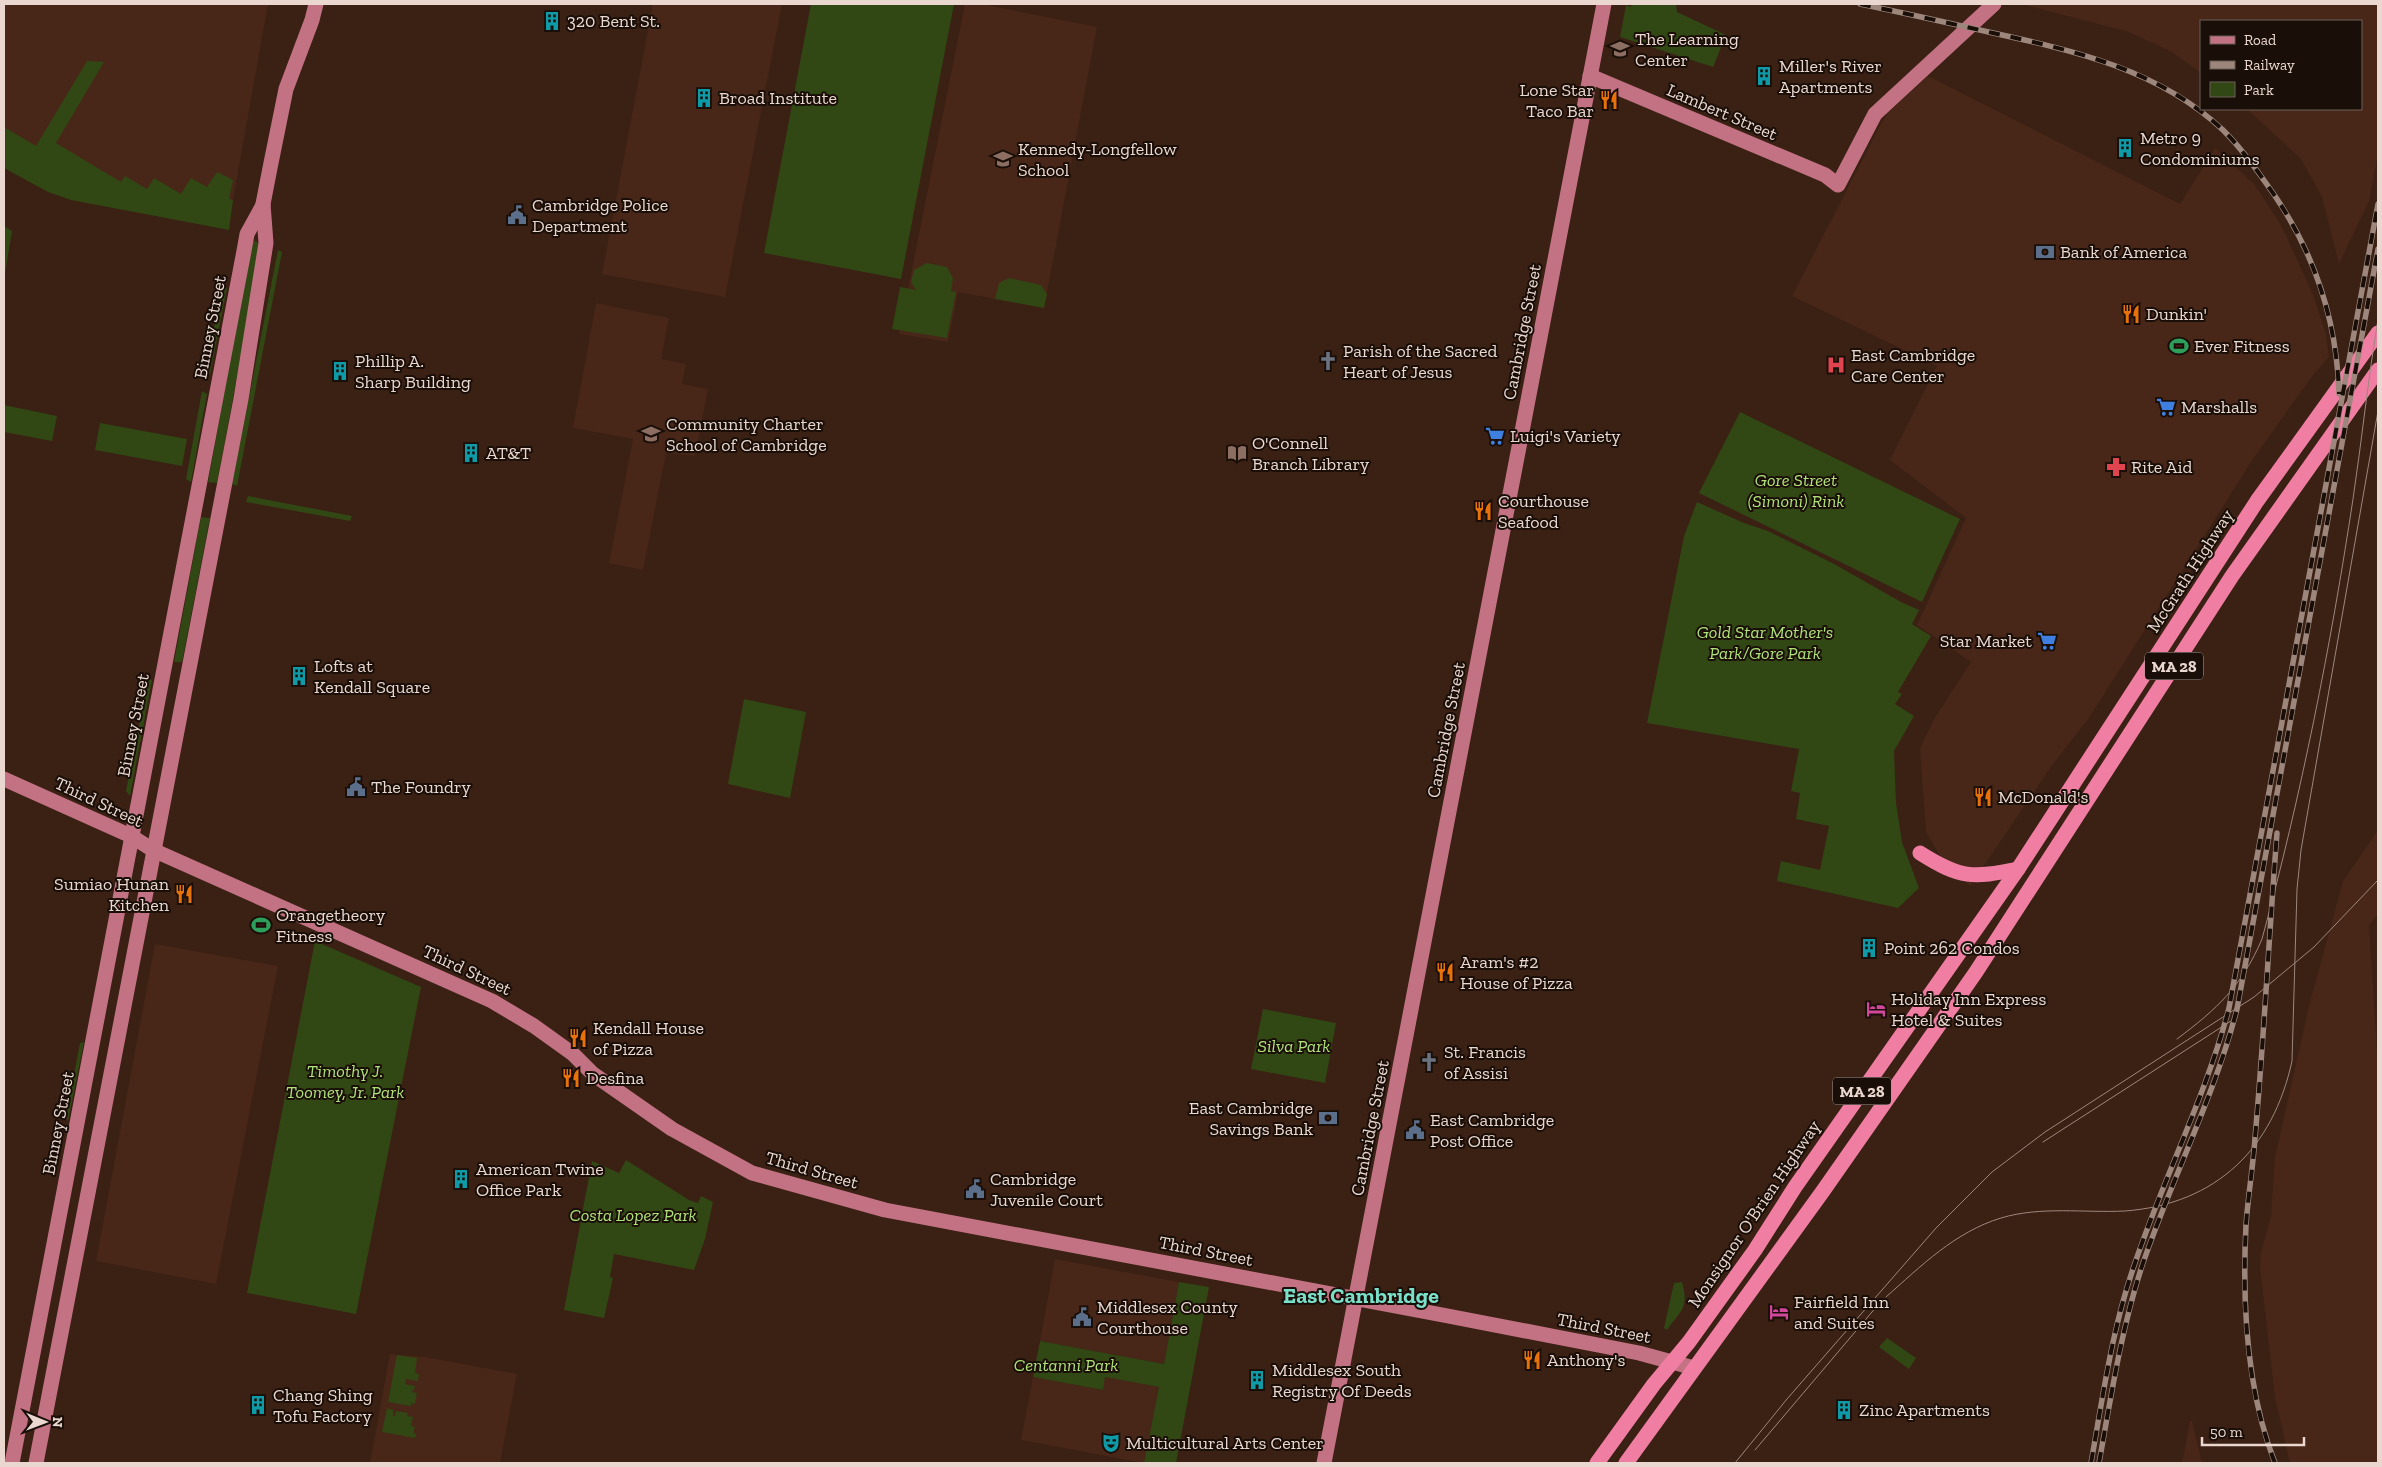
<svg xmlns="http://www.w3.org/2000/svg" width="2382" height="1467" viewBox="0 0 2382 1467" font-family="'Zilla Slab',serif">
	<style>
		.built { fill: #482718 }
		.green { fill: #314714 }
		.lines { fill: none; stroke-linecap: round; stroke-linejoin: round }
		.major { stroke: #c37283; stroke-width: 15 }
		.highway { stroke: #f07ea3; stroke-width: 15 }
		.tram { stroke: #9d877d; stroke-width: 1 }
		.rail-casing { stroke: #9d877d; stroke-width: 5.5 }
		.rail { stroke: #190e08; stroke-width: 4; stroke-dasharray: 11; stroke-linecap: butt }
		.labels { text-anchor: middle; stroke-width: 4; stroke-linejoin: round; paint-order: stroke }
		.shield { fill: #190e08; stroke: #ab9b94; stroke-width: 1 }
		.shield-label { font-size: 16px; font-weight: bold; fill: #ead8d0 }
		.poi-label { font-size: 18px; fill: #ead8d0; stroke: #190e08; text-anchor: start }
		.street-label { font-size: 18px; fill: #ead8d0; stroke: #190e08 }
		.park-label { font-size: 18px; font-style: italic; fill: #b0e377; stroke: #190e08 }
		.district-label { font-size: 22px; font-weight: bold; fill: #7be0ca; stroke: #190e08 }
	</style>
	<rect width="100%" height="100%" fill="#3b2014"/>
	<g class="built">
		<path d="M 4,4 L 268,4 L 232,205 L 82,178 L 4,133 Z"/>
		<path d="M 653,4 L 782,4 L 725,297 L 602,274 Z"/>
		<path d="M 965,4 L 981,4 L 1097,27 L 1044,308 L 958,292 L 948,342 L 899,334 Z"/>
		<path d="M 2021,4 L 2378,4 L 2378,153 L 2369,201 L 2339,264 L 2322,197 L 2301,159 L 2247,109 L 2361,109 L 2361,21 L 2201,21 L 2201,73 L 2172,52 L 2129,32 Z"/>
		<path d="M 1928,76 L 2180,204 L 2215,148 L 2254,184 L 2281,225 L 2312,292 L 2326,334 L 2329,357 L 2313,375 L 2253,459 L 2089,718 L 2053,764 L 1970,886 L 1939,854 L 1926,832 L 1920,748 L 1936,716 L 1971,662 L 1917,625 L 1966,518 L 1890,460 L 1937,366 L 1792,296 L 1882,122 L 1888,113 Z"/>
		<path d="M 596,303 L 669,318 L 661,359 L 686,364 L 682,384 L 708,389 L 695,456 L 666,453 L 643,570 L 609,563 L 633,439 L 573,428 Z"/>
		<path d="M 2378,830 L 2378,914 L 2369,925 L 2378,1069 L 2378,1463 L 2290,1463 L 2275,1397 L 2260,1268 L 2261,1252 L 2271,1216 L 2275,1157 L 2280,1135 L 2309,1006 L 2343,881 Z"/>
		<path d="M 155,944 L 278,966 L 216,1284 L 96,1261 Z"/>
		<path d="M 1055,1259 L 1179,1282 L 1164,1364 L 1040,1341 Z"/>
		<path d="M 390,1354 L 425,1357 L 517,1374 L 500,1463 L 370,1463 Z"/>
		<path d="M 1033,1377 L 1102,1390 L 1105,1377 L 1159,1387 L 1144,1463 L 1021,1440 Z"/>
		<path d="M 2190,1421 L 2192,1421 L 2202,1463 L 2182,1463 Z"/>
	</g>
	<g class="green">
		<path d="M 811,4 L 954,4 L 901,279 L 764,253 Z"/>
		<path d="M 1632,4 L 1676,4 L 1677,12 L 1726,35 L 1713,67 L 1620,37 L 1626,5 L 1631,7 Z"/>
		<path d="M 87,61 L 104,62 L 56,143 L 121,182 L 125,176 L 147,189 L 154,178 L 181,194 L 191,178 L 207,187 L 217,172 L 233,180 L 229,199 L 233,200 L 229,230 L 71,200 L 48,192 L 4,168 L 4,127 L 36,146 Z"/>
		<path d="M 4,226 L 12,231 L 4,280 Z"/>
		<path d="M 252,240 L 262,244 L 217,483 L 208,482 Z"/>
		<path d="M 278,250 L 282,252 L 237,486 L 232,484 Z"/>
		<path d="M 927,263 L 947,267 L 953,278 L 951,291 L 956,292 L 947,338 L 892,329 L 900,287 L 916,290 L 911,282 L 914,270 Z"/>
		<path d="M 1009,278 L 1041,285 L 1047,294 L 1044,308 L 995,299 L 999,283 Z"/>
		<path d="M 222,285 L 227,288 L 210,374 L 205,374 Z"/>
		<path d="M 202,391 L 207,394 L 191,482 L 186,479 Z"/>
		<path d="M 4,405 L 57,416 L 52,441 L 4,432 Z"/>
		<path d="M 1740,412 L 1960,519 L 1922,602 L 1699,493 Z"/>
		<path d="M 100,423 L 187,439 L 182,466 L 95,450 Z"/>
		<path d="M 248,496 L 352,516 L 350,521 L 246,502 Z"/>
		<path d="M 1697,502 L 1744,523 L 1768,531 L 1836,565 L 1901,602 L 1919,610 L 1912,624 L 1931,636 L 1898,692 L 1902,694 L 1895,704 L 1914,716 L 1894,751 L 1896,803 L 1902,842 L 1919,888 L 1898,908 L 1777,881 L 1781,861 L 1820,870 L 1829,826 L 1796,819 L 1800,793 L 1791,791 L 1799,749 L 1647,723 L 1684,536 Z"/>
		<path d="M 201,517 L 210,518 L 182,662 L 174,662 Z"/>
		<path d="M 148,679 L 152,680 L 130,796 L 126,791 Z"/>
		<path d="M 744,699 L 806,712 L 790,798 L 728,784 Z"/>
		<path d="M 315,941 L 421,987 L 356,1314 L 247,1293 Z"/>
		<path d="M 1263,1009 L 1336,1023 L 1325,1083 L 1251,1069 Z"/>
		<path d="M 84,1042 L 68,1121 L 66,1117 L 80,1043 Z"/>
		<path d="M 626,1160 L 689,1200 L 698,1203 L 701,1196 L 713,1202 L 705,1239 L 694,1270 L 614,1254 L 610,1277 L 613,1278 L 604,1318 L 564,1310 L 592,1161 L 619,1173 Z"/>
		<path d="M 1179,1282 L 1209,1287 L 1176,1463 L 1144,1463 L 1159,1387 L 1105,1377 L 1103,1390 L 1033,1377 L 1040,1341 L 1164,1364 Z"/>
		<path d="M 1682,1282 C 1689,1308 1682,1309 1667,1330 L 1664,1328 L 1674,1283 Z"/>
		<path d="M 1887,1338 L 1916,1358 L 1909,1369 L 1879,1347 Z"/>
		<path d="M 397,1355 L 417,1358 L 415,1373 L 419,1374 L 418,1381 L 406,1379 L 405,1384 L 415,1386 L 414,1390 L 411,1392 L 417,1393 L 415,1404 L 411,1403 L 411,1406 L 388,1402 Z"/>
		<path d="M 387,1408 L 393,1410 L 393,1416 L 395,1416 L 396,1411 L 408,1413 L 407,1416 L 413,1417 L 411,1426 L 415,1427 L 413,1433 L 416,1434 L 415,1438 L 382,1432 Z"/>
	</g>
	<g class="lines">
		<g class="major">
			<path d="M 1590,76 L 1825,175 L 1838,185 L 1875,114 L 1994,4"/>
			<path d="M 4,779 L 131,836 L 153,850 L 492,1001 L 534,1026 L 573,1054 L 593,1074 L 672,1129 L 752,1173 L 885,1210 L 1448,1316 L 1639,1353 L 1694,1368"/>
			<path d="M 12,1463 L 244,251 L 247,234 L 263,205"/>
			<path d="M 36,1463 L 241,399 L 266,243 L 263,204 L 270,168 L 286,89 L 312,20 L 316,4"/>
			<path d="M 1324,1463 L 1604,4"/>
		</g>
		<g class="highway">
			<path d="M 1920,853 C 1961,879 1972,878 2018,869"/>
			<path d="M 1597,1463 L 1654,1384 L 1689,1342 L 1755,1250 L 1795,1187 L 2018,869 L 2257,501 L 2378,333"/>
			<path d="M 1626,1463 L 1823,1191 L 1976,972 L 2232,576 L 2378,370"/>
		</g>
		<g class="tram">
			<path d="M 2177,1039 C 2217,1009 2242,986 2262,939 C 2301,796 2331,645 2353,499 C 2362,439 2368,379 2378,319"/>
			<path d="M 2043,1142 L 2234,1019"/>
			<path d="M 1886,1297 C 1921,1266 1955,1232 2001,1218 C 2041,1206 2084,1213 2125,1211 C 2217,1204 2273,1148 2292,1061 L 2297,889 L 2301,850 L 2378,411"/>
			<path d="M 1755,1450 L 1883,1299"/>
			<path d="M 1735,1463 L 1787,1399 L 1936,1228 L 1992,1172 L 2045,1132 L 2254,997 L 2314,947 L 2378,880"/>
		</g>
		<g class="rail-casing">
			<g id="rail">
				<path d="M 1860,4 C 1904,13 1949,23 1993,33 C 2076,51 2159,70 2223,130 C 2243,150 2259,173 2275,196 C 2315,255 2337,323 2339,394"/>
				<path d="M 2091,1463 C 2103,1396 2112,1328 2135,1263 C 2164,1177 2206,1096 2229,1008 L 2378,204"/>
				<path d="M 2099,1463 C 2111,1397 2121,1330 2142,1266 C 2171,1180 2214,1098 2237,1009 L 2378,249"/>
				<path d="M 2275,1463 C 2246,1389 2242,1304 2246,1225 C 2248,1196 2253,1167 2255,1138 C 2264,1037 2269,935 2277,833"/>
			</g>
		</g>
		<use href="#rail" class="rail"/>
	</g>
	<defs>
		<g id="building-bare" transform="scale(1.5)"><path d="M-4-6H4V6H1V3H-1V6H-4ZM-2.5-4.3h1.7v1.8h-1.7ZM.8-4.3h1.7v1.8H.8ZM-2.5-1h1.7V.8h-1.7ZM.8-1h1.7V.8H.8Z" fill="#0f9aa8" stroke="#190e08" stroke-width="2.5" paint-order="stroke"/></g>
		<g id="school-bare" transform="scale(1.5)"><path d="M0-5L7-2L0 1L-7-2ZM-4 1L0 2.5L4 1V4Q0 6-4 4Z" fill="#8d6e63" stroke="#190e08" stroke-width="2.5" paint-order="stroke"/></g>
		<g id="restaurant-bare" transform="scale(1.5)"><path d="M-5-6h1v4h1v-4h1v4h1v-4h1v5L-1.5 .5V6h-2V.5L-5-1ZM5-6V6H3V1.5H1.5Q1.5-4 5-6Z" fill="#e8710a" stroke="#190e08" stroke-width="2.5" paint-order="stroke"/></g>
		<g id="civic-bare" transform="scale(1.5)"><path d="M-.6-6.5H3V-4.5H.6V-3L4-1V1h2V6H-6V1h2V-1L-.6-3ZM-1.2 2.5V6h2.4V2.5Z" fill="#5c6f8a" stroke="#190e08" stroke-width="2.5" paint-order="stroke"/></g>
		<g id="bank-bare" transform="scale(1.5)"><path d="M-6-4H6V4H-6ZM0-2.3a2.3 2.3 0 1 0 0 4.6a2.3 2.3 0 1 0 0-4.6Z" fill="#5c6f8a" stroke="#190e08" stroke-width="2.5" paint-order="stroke"/></g>
		<g id="stadium-bare" transform="scale(1.5)"><path d="M0-5a6.5 5 0 1 0 0 10a6.5 5 0 1 0 0-10ZM-3.5-1.8h7v3.6h-7Z" fill="#2e9e5b" stroke="#190e08" stroke-width="2.5" paint-order="stroke"/></g>
		<g id="church-bare" transform="scale(1.5)"><path d="M-1.2-6h2.4v3.5h3.3v2.4h-3.3V6h-2.4V-.1h-3.3v-2.4h3.3Z" fill="#6b7280" stroke="#190e08" stroke-width="2.5" paint-order="stroke"/></g>
		<g id="hospital-bare" transform="scale(1.5)"><path d="M-5-5h3v3.5h4V-5h3V5h-3V1.5h-4V5h-3Z" fill="#e0444e" stroke="#190e08" stroke-width="2.5" paint-order="stroke"/></g>
		<g id="supermarket-bare" transform="scale(1.5)"><path d="M-6-5.5h2.5l.6 2H6L4.5 2H-2.5L-4.4-4H-6ZM-1.5 3.2a1.3 1.3 0 1 0 .1 0ZM3 3.2a1.3 1.3 0 1 0 .1 0Z" fill="#3f7fe0" stroke="#190e08" stroke-width="2.5" paint-order="stroke"/></g>
		<g id="library-bare" transform="scale(1.5)"><path d="M-6-4Q-3-5.5-.7-3.5V5Q-3 3-6 4ZM6-4Q3-5.5 .7-3.5V5Q3 3 6 4Z" fill="#8d6e63" stroke="#190e08" stroke-width="2.5" paint-order="stroke"/></g>
		<g id="pharmacy-bare" transform="scale(1.5)"><path d="M-2-6h4v4h4v4h-4v4h-4v-4h-4v-4h4Z" fill="#e0444e" stroke="#190e08" stroke-width="2.5" paint-order="stroke"/></g>
		<g id="hotel-bare" transform="scale(1.5)"><path d="M-6-4.5h1.5V1H6V5H4.5V3h-9V5H-6ZM-4 0a1.8 1.8 0 1 1 3.6 0ZM.5 0V-2.5h3Q6-2.5 6 0Z" fill="#d1479c" stroke="#190e08" stroke-width="2.5" paint-order="stroke"/></g>
		<g id="theatre-bare" transform="scale(1.5)"><path d="M-5-5.5Q0-4 5-5.5V0Q5 5 0 6Q-5 5-5 0ZM-3.3-2.5H-1v1.5H-3.3ZM1-2.5H3.3v1.5H1ZM-2.8 1Q0 5.5 2.8 1Z" fill="#0f9aa8" stroke="#190e08" stroke-width="2.5" paint-order="stroke"/></g>
	</defs>
	<g fill-rule="evenodd">
		<use href="#building-bare" x="552" y="21"/>
		<use href="#school-bare" x="1620" y="49"/>
		<use href="#building-bare" x="1764" y="76"/>
		<use href="#building-bare" x="704" y="98"/>
		<use href="#restaurant-bare" x="1609" y="100"/>
		<use href="#building-bare" x="2125" y="148"/>
		<use href="#school-bare" x="1003" y="159"/>
		<use href="#civic-bare" x="517" y="215"/>
		<use href="#bank-bare" x="2045" y="252"/>
		<use href="#restaurant-bare" x="2131" y="314"/>
		<use href="#stadium-bare" x="2179" y="346"/>
		<use href="#church-bare" x="1328" y="361"/>
		<use href="#hospital-bare" x="1836" y="365"/>
		<use href="#building-bare" x="340" y="371"/>
		<use href="#supermarket-bare" x="2166" y="407"/>
		<use href="#school-bare" x="651" y="434"/>
		<use href="#supermarket-bare" x="1495" y="436"/>
		<use href="#building-bare" x="471" y="453"/>
		<use href="#library-bare" x="1237" y="453"/>
		<use href="#pharmacy-bare" x="2116" y="467"/>
		<use href="#restaurant-bare" x="1483" y="511"/>
		<use href="#supermarket-bare" x="2047" y="641"/>
		<use href="#building-bare" x="299" y="676"/>
		<use href="#civic-bare" x="356" y="787"/>
		<use href="#restaurant-bare" x="1983" y="797"/>
		<use href="#restaurant-bare" x="184" y="894"/>
		<use href="#stadium-bare" x="261" y="925"/>
		<use href="#building-bare" x="1869" y="948"/>
		<use href="#restaurant-bare" x="1445" y="972"/>
		<use href="#hotel-bare" x="1876" y="1009"/>
		<use href="#restaurant-bare" x="578" y="1038"/>
		<use href="#church-bare" x="1429" y="1062"/>
		<use href="#restaurant-bare" x="571" y="1078"/>
		<use href="#bank-bare" x="1328" y="1118"/>
		<use href="#civic-bare" x="1415" y="1130"/>
		<use href="#building-bare" x="461" y="1179"/>
		<use href="#civic-bare" x="975" y="1189"/>
		<use href="#hotel-bare" x="1779" y="1312"/>
		<use href="#civic-bare" x="1082" y="1317"/>
		<use href="#restaurant-bare" x="1532" y="1360"/>
		<use href="#building-bare" x="1257" y="1380"/>
		<use href="#building-bare" x="258" y="1405"/>
		<use href="#building-bare" x="1844" y="1410"/>
		<use href="#theatre-bare" x="1111" y="1443"/>
	</g>
	<g class="labels">
		<g class="shield">
			<rect x="2145" y="652.5" width="58" height="27" rx="4"/>
			<rect x="1833" y="1077.5" width="58" height="27" rx="4"/>
		</g>
		<g class="shield-label">
			<text x="2174" y="672">MA 28</text>
			<text x="1862" y="1097">MA 28</text>
		</g>
		<g class="poi-label">
			<text x="567" y="27">320 Bent St.</text>
			<text x="1635" y="45">The Learning<tspan x="1635" dy="21">Center</tspan></text>
			<text x="1779" y="72">Miller's River<tspan x="1779" dy="21">Apartments</tspan></text>
			<text x="1594" y="96" text-anchor="end">Lone Star<tspan x="1594" dy="21">Taco Bar</tspan></text>
			<text x="719" y="104">Broad Institute</text>
			<text x="2140" y="144">Metro 9<tspan x="2140" dy="21">Condominiums</tspan></text>
			<text x="1018" y="155">Kennedy-Longfellow<tspan x="1018" dy="21">School</tspan></text>
			<text x="532" y="211">Cambridge Police<tspan x="532" dy="21">Department</tspan></text>
			<text x="2060" y="258">Bank of America</text>
			<text x="2146" y="320">Dunkin'</text>
			<text x="2194" y="352">Ever Fitness</text>
			<text x="1343" y="357">Parish of the Sacred<tspan x="1343" dy="21">Heart of Jesus</tspan></text>
			<text x="1851" y="361">East Cambridge<tspan x="1851" dy="21">Care Center</tspan></text>
			<text x="355" y="367">Phillip A.<tspan x="355" dy="21">Sharp Building</tspan></text>
			<text x="2181" y="413">Marshalls</text>
			<text x="666" y="430">Community Charter<tspan x="666" dy="21">School of Cambridge</tspan></text>
			<text x="1510" y="442">Luigi's Variety</text>
			<text x="1252" y="449">O'Connell<tspan x="1252" dy="21">Branch Library</tspan></text>
			<text x="486" y="459">AT&amp;T</text>
			<text x="2131" y="473">Rite Aid</text>
			<text x="1498" y="507">Courthouse<tspan x="1498" dy="21">Seafood</tspan></text>
			<text x="2032" y="647" text-anchor="end">Star Market</text>
			<text x="314" y="672">Lofts at<tspan x="314" dy="21">Kendall Square</tspan></text>
			<text x="371" y="793">The Foundry</text>
			<text x="1998" y="803">McDonald's</text>
			<text x="169" y="890" text-anchor="end">Sumiao Hunan<tspan x="169" dy="21">Kitchen</tspan></text>
			<text x="276" y="921">Orangetheory<tspan x="276" dy="21">Fitness</tspan></text>
			<text x="1884" y="954">Point 262 Condos</text>
			<text x="1460" y="968">Aram's #2<tspan x="1460" dy="21">House of Pizza</tspan></text>
			<text x="1891" y="1005">Holiday Inn Express<tspan x="1891" dy="21">Hotel &amp; Suites</tspan></text>
			<text x="593" y="1034">Kendall House<tspan x="593" dy="21">of Pizza</tspan></text>
			<text x="1444" y="1058">St. Francis<tspan x="1444" dy="21">of Assisi</tspan></text>
			<text x="586" y="1084">Desfina</text>
			<text x="1313" y="1114" text-anchor="end">East Cambridge<tspan x="1313" dy="21">Savings Bank</tspan></text>
			<text x="1430" y="1126">East Cambridge<tspan x="1430" dy="21">Post Office</tspan></text>
			<text x="476" y="1175">American Twine<tspan x="476" dy="21">Office Park</tspan></text>
			<text x="990" y="1185">Cambridge<tspan x="990" dy="21">Juvenile Court</tspan></text>
			<text x="1794" y="1308">Fairfield Inn<tspan x="1794" dy="21">and Suites</tspan></text>
			<text x="1097" y="1313">Middlesex County<tspan x="1097" dy="21">Courthouse</tspan></text>
			<text x="1547" y="1366">Anthony's</text>
			<text x="1272" y="1376">Middlesex South<tspan x="1272" dy="21">Registry Of Deeds</tspan></text>
			<text x="273" y="1401">Chang Shing<tspan x="273" dy="21">Tofu Factory</tspan></text>
			<text x="1859" y="1416">Zinc Apartments</text>
			<text x="1126" y="1449">Multicultural Arts Center</text>
		</g>
		<g class="street-label">
			<text transform="translate(1722 112) rotate(23)" y="6">Lambert Street</text>
			<text transform="translate(210 327) rotate(-79)" y="6">Binney Street</text>
			<text transform="translate(1522 332) rotate(-79)" y="6">Cambridge Street</text>
			<text transform="translate(2190 571) rotate(-57)" y="6">McGrath Highway</text>
			<text transform="translate(133 725) rotate(-79)" y="6">Binney Street</text>
			<text transform="translate(1446 730) rotate(-79)" y="6">Cambridge Street</text>
			<text transform="translate(99 802) rotate(25)" y="6">Third Street</text>
			<text transform="translate(467 970) rotate(25)" y="6">Third Street</text>
			<text transform="translate(58 1123) rotate(-79)" y="6">Binney Street</text>
			<text transform="translate(1370 1128) rotate(-79)" y="6">Cambridge Street</text>
			<text transform="translate(812 1170) rotate(16)" y="6">Third Street</text>
			<text transform="translate(1754 1214) rotate(-56)" y="6">Monsignor O'Brien Highway</text>
			<text transform="translate(1206 1251) rotate(11)" y="6">Third Street</text>
			<text transform="translate(1604 1328) rotate(11)" y="6">Third Street</text>
		</g>
		<g class="park-label">
			<text x="1796" y="486">Gore Street<tspan x="1796" dy="21">(Simoni) Rink</tspan></text>
			<text x="1765" y="638">Gold Star Mother's<tspan x="1765" dy="21">Park/Gore Park</tspan></text>
			<text x="1294" y="1052">Silva Park</text>
			<text x="345" y="1077">Timothy J.<tspan x="345" dy="21">Toomey, Jr. Park</tspan></text>
			<text x="633" y="1221">Costa Lopez Park</text>
			<text x="1066" y="1371">Centanni Park</text>
		</g>
		<g class="district-label">
			<text x="1361" y="1303">East Cambridge</text>
		</g>
	</g>
	<rect width="2382" height="1467" fill="none" stroke="#ead8d0" stroke-width="10"/>
	<rect x="2200" y="20" width="162" height="90" fill="#190e08" stroke="#6d5f58"/>
	<rect x="2210" y="36" width="25" height="8" fill="#c37283" stroke="#6d5f58"/>
	<text x="2244" y="45" font-size="15" fill="#ead8d0">Road</text>
	<rect x="2210" y="61" width="25" height="8" fill="#9d877d" stroke="#6d5f58"/>
	<text x="2244" y="70" font-size="15" fill="#ead8d0">Railway</text>
	<rect x="2210" y="82" width="25" height="15" fill="#314714" stroke="#6d5f58"/>
	<text x="2244" y="95" font-size="15" fill="#ead8d0">Park</text>
	<g transform="translate(45 1422) rotate(91)" stroke="#190e08" stroke-width="4" paint-order="stroke">
	<path d="M0-4L9 19L0 12L-9 19Z" fill="#ead8d0"/>
	<text y="-8" font-size="14" font-weight="bold" text-anchor="middle" fill="#ead8d0">N</text>
	</g>
	<path d="M2202 1437v8h102v-8" fill="none" stroke="#ead8d0" stroke-width="2.5"/>
	<text x="2210" y="1437" font-size="15" fill="#ead8d0" stroke="#190e08" stroke-width="4" paint-order="stroke">50 m</text>
</svg>
